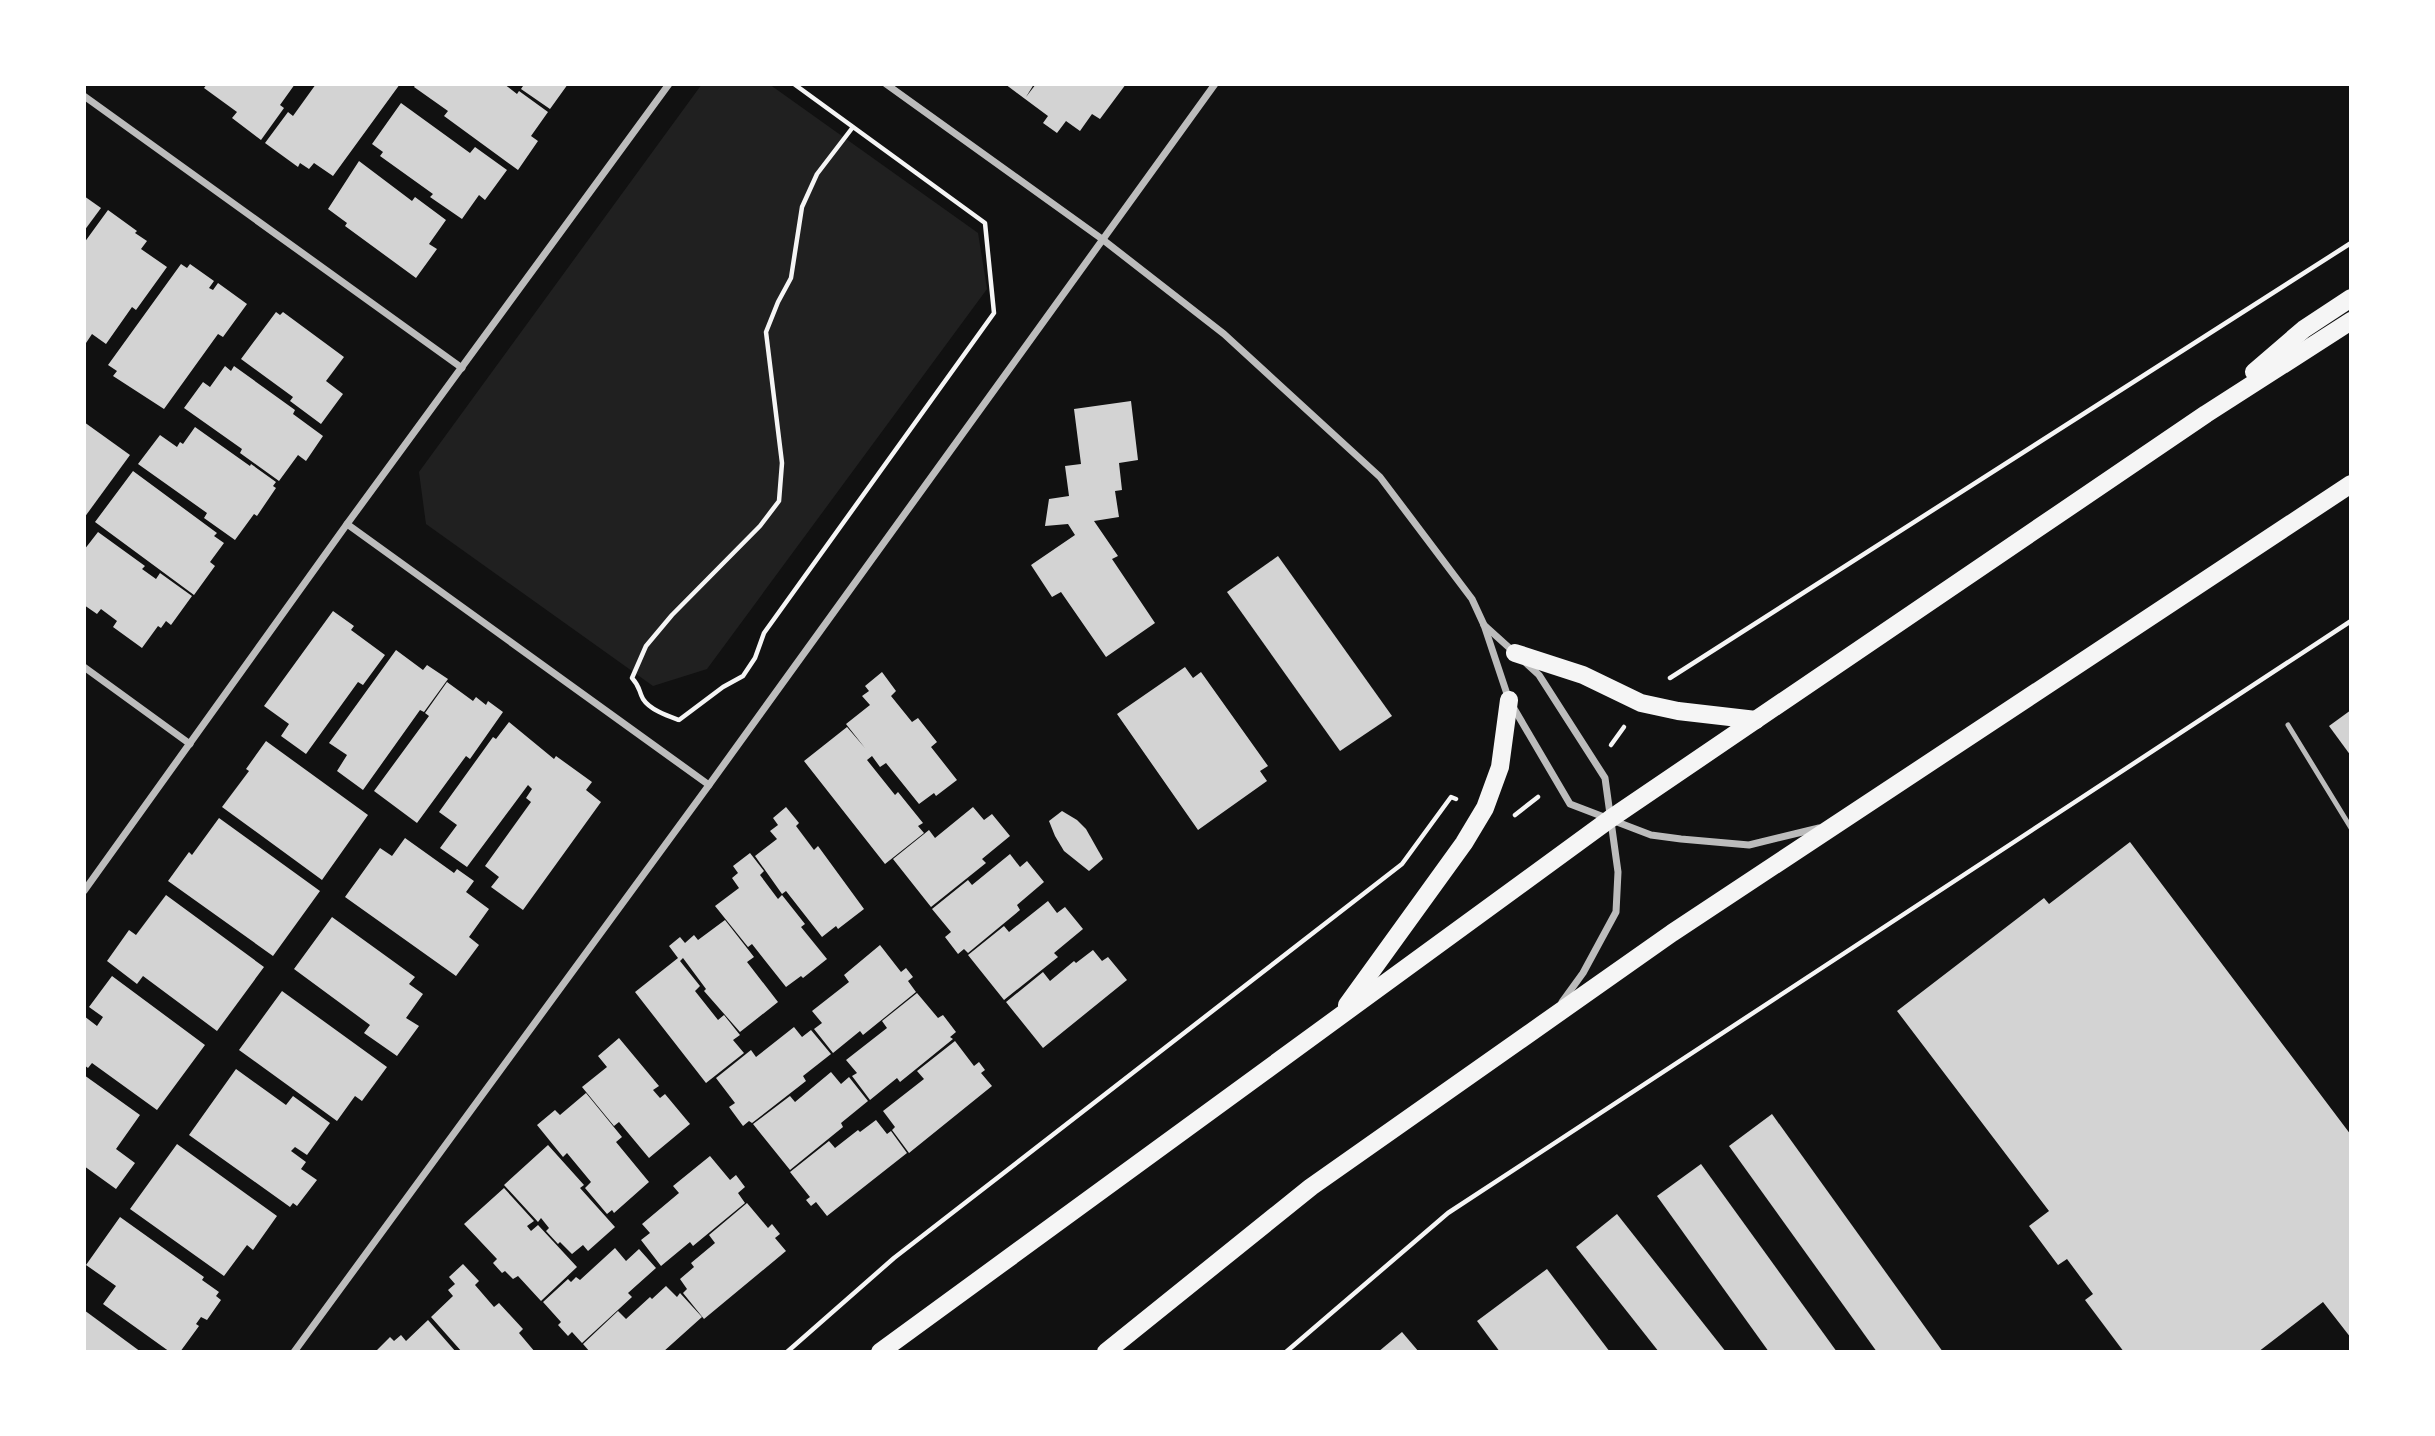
<svg xmlns="http://www.w3.org/2000/svg" width="2435" height="1436" viewBox="0 0 2435 1436" font-family="'IBM Plex Sans',sans-serif">
	<style>
		.green { fill: #202020 }
		.building { fill: #d3d3d3 }
		.lines { fill: none; stroke-linecap: round; stroke-linejoin: round }
		.path { stroke: #f5f5f5; stroke-width: 4.5 }
		.service { stroke: #bcbcbc; stroke-width: 5 }
		.minor { stroke: #bcbcbc; stroke-width: 7 }
		.primary { stroke: #f5f5f5; stroke-width: 18 }
	</style>
	<rect width="100%" height="100%" fill="#111"/>
	<path class="green" d="M 702,84 L 769,84 L 978,233 L 987,289 L 707,669 L 653,686 L 426,524 L 419,472 Z"/>
	<g class="building">
		<path d="M 207,84 L 295,84 L 280,105 L 284,108 L 261,140 L 232,118 L 237,112 L 204,88 Z"/>
		<path d="M 316,84 L 400,84 L 333,176 L 314,163 L 309,169 L 300,163 L 298,167 L 265,143 L 288,112 L 293,116 Z"/>
		<path d="M 416,84 L 504,84 L 517,94 L 519,91 L 548,112 L 531,136 L 538,141 L 518,170 L 444,116 L 448,111 L 414,87 Z"/>
		<path d="M 520,84 L 568,84 L 550,109 L 521,89 L 523,86 Z"/>
		<path d="M 1005,84 L 1034,84 L 1026,97 L 1036,84 L 1126,84 L 1100,119 L 1092,114 L 1080,131 L 1066,121 L 1057,133 L 1043,123 L 1048,116 Z"/>
		<path d="M 401,103 L 470,153 L 475,147 L 507,170 L 485,200 L 479,195 L 462,219 L 430,197 L 433,194 L 380,156 L 383,152 L 372,144 Z"/>
		<path d="M 359,161 L 412,201 L 415,197 L 446,220 L 429,244 L 437,249 L 416,278 L 345,226 L 347,223 L 328,209 Z"/>
		<path d="M 84,196 L 101,208 L 84,231 Z"/>
		<path d="M 108,210 L 137,231 L 135,233 L 147,241 L 141,249 L 167,267 L 136,310 L 132,307 L 106,344 L 92,334 L 84,346 L 84,243 Z"/>
		<path d="M 181,264 L 187,268 L 190,264 L 214,281 L 209,288 L 213,290 L 218,283 L 247,304 L 223,337 L 218,334 L 164,409 L 113,376 L 117,371 L 108,365 Z"/>
		<path d="M 276,312 L 280,315 L 283,312 L 344,357 L 326,381 L 343,394 L 321,424 L 290,401 L 293,397 L 241,359 Z"/>
		<path d="M 225,366 L 231,371 L 234,366 L 295,410 L 293,414 L 323,436 L 306,461 L 298,455 L 279,481 L 240,453 L 242,449 L 184,408 L 203,382 L 210,387 Z"/>
		<path d="M 1131,401 L 1138,460 L 1119,463 L 1122,490 L 1115,491 L 1119,517 L 1094,521 L 1118,556 L 1112,559 L 1155,623 L 1106,657 L 1061,592 L 1052,597 L 1031,565 L 1075,535 L 1068,524 L 1045,526 L 1049,499 L 1069,496 L 1065,466 L 1081,464 L 1074,409 Z"/>
		<path d="M 84,422 L 130,455 L 84,518 Z"/>
		<path d="M 195,427 L 250,466 L 251,464 L 276,482 L 273,486 L 276,488 L 257,516 L 254,514 L 235,540 L 204,518 L 207,513 L 138,464 L 160,435 L 177,447 L 180,442 L 183,444 Z"/>
		<path d="M 133,471 L 217,533 L 214,536 L 224,543 L 210,562 L 215,566 L 194,595 L 95,522 Z"/>
		<path d="M 98,532 L 145,566 L 142,569 L 156,579 L 160,573 L 192,596 L 171,625 L 166,621 L 161,628 L 158,626 L 142,648 L 113,627 L 117,621 L 101,609 L 97,614 L 84,605 L 84,550 Z"/>
		<path d="M 1278,556 L 1392,716 L 1340,751 L 1227,592 Z"/>
		<path d="M 333,611 L 354,626 L 351,630 L 385,655 L 363,685 L 358,682 L 306,754 L 281,736 L 289,724 L 264,706 Z"/>
		<path d="M 396,650 L 423,670 L 427,665 L 448,679 L 424,712 L 420,710 L 363,790 L 337,771 L 347,755 L 329,743 Z"/>
		<path d="M 1185,667 L 1193,678 L 1201,672 L 1268,766 L 1260,771 L 1267,781 L 1198,830 L 1117,714 Z"/>
		<path d="M 882,672 L 896,691 L 891,696 L 912,722 L 918,718 L 937,742 L 931,747 L 957,780 L 936,796 L 934,793 L 919,804 L 886,763 L 880,767 L 872,756 L 867,760 L 895,795 L 898,792 L 923,823 L 918,826 L 924,833 L 885,864 L 804,761 L 847,727 L 865,748 L 846,724 L 870,705 L 862,696 L 869,691 L 865,686 Z"/>
		<path d="M 447,682 L 473,701 L 476,697 L 486,705 L 488,701 L 503,712 L 470,759 L 466,756 L 417,823 L 374,791 L 429,716 L 425,713 Z"/>
		<path d="M 2351,710 L 2351,756 L 2329,726 Z"/>
		<path d="M 509,722 L 554,759 L 556,756 L 592,782 L 586,790 L 601,802 L 523,910 L 491,887 L 499,877 L 485,866 L 531,802 L 526,798 L 532,789 L 528,785 L 467,867 L 440,848 L 457,825 L 439,812 L 493,737 L 496,739 Z"/>
		<path d="M 266,741 L 368,815 L 322,880 L 222,807 L 249,771 L 246,769 Z"/>
		<path d="M 786,807 L 799,823 L 796,826 L 814,850 L 818,846 L 864,909 L 838,929 L 836,926 L 822,937 L 786,891 L 782,894 L 755,856 L 777,839 L 770,831 L 778,825 L 773,818 Z"/>
		<path d="M 973,807 L 984,820 L 992,814 L 1010,836 L 982,859 L 986,863 L 931,907 L 893,859 L 929,830 L 935,838 Z"/>
		<path d="M 1062,811 L 1077,820 L 1086,829 L 1103,859 L 1089,871 L 1064,851 L 1055,836 L 1049,821 Z"/>
		<path d="M 219,818 L 320,891 L 273,956 L 168,881 L 189,852 L 192,855 Z"/>
		<path d="M 405,838 L 454,873 L 457,869 L 474,881 L 466,892 L 489,909 L 469,937 L 479,945 L 456,976 L 345,897 L 380,848 L 392,856 Z"/>
		<path d="M 2130,842 L 2351,1135 L 2351,1338 L 2323,1302 L 2258,1352 L 2124,1352 L 2085,1300 L 2093,1294 L 2067,1259 L 2058,1265 L 2029,1226 L 2049,1211 L 1897,1011 L 2044,898 L 2049,904 Z"/>
		<path d="M 750,853 L 764,871 L 760,875 L 778,899 L 782,895 L 805,924 L 801,927 L 827,959 L 803,978 L 801,976 L 786,987 L 752,944 L 748,947 L 715,906 L 739,888 L 732,878 L 738,873 L 733,866 Z"/>
		<path d="M 1010,854 L 1020,867 L 1027,861 L 1044,882 L 1017,905 L 1020,910 L 968,953 L 964,949 L 958,954 L 945,937 L 951,932 L 932,909 L 968,880 L 972,885 Z"/>
		<path d="M 166,895 L 264,967 L 217,1031 L 143,976 L 137,984 L 107,961 L 129,930 L 136,935 Z"/>
		<path d="M 1048,901 L 1057,913 L 1065,907 L 1083,929 L 1054,953 L 1058,957 L 1004,1000 L 968,955 L 1004,926 L 1009,932 Z"/>
		<path d="M 332,917 L 415,977 L 409,984 L 423,994 L 406,1018 L 419,1026 L 397,1056 L 364,1033 L 370,1025 L 294,969 Z"/>
		<path d="M 725,920 L 754,957 L 747,962 L 778,1002 L 740,1032 L 704,991 L 706,989 L 683,958 L 680,961 L 700,986 L 695,991 L 718,1020 L 724,1015 L 740,1035 L 733,1040 L 744,1053 L 706,1083 L 635,992 L 678,958 L 669,946 L 680,937 L 685,943 L 694,935 L 698,940 Z"/>
		<path d="M 880,945 L 901,972 L 906,968 L 913,977 L 908,981 L 916,992 L 863,1035 L 860,1031 L 833,1053 L 814,1029 L 822,1023 L 812,1011 L 849,982 L 844,975 Z"/>
		<path d="M 1093,950 L 1102,961 L 1108,957 L 1127,980 L 1043,1048 L 1006,1002 L 1043,972 L 1050,981 L 1074,961 L 1076,963 Z"/>
		<path d="M 112,976 L 205,1045 L 157,1110 L 92,1063 L 88,1068 L 84,1065 L 84,1016 L 97,1026 L 103,1017 L 89,1007 Z"/>
		<path d="M 282,991 L 387,1067 L 362,1101 L 355,1096 L 337,1121 L 239,1050 Z"/>
		<path d="M 917,993 L 938,1018 L 943,1015 L 956,1032 L 950,1037 L 953,1039 L 900,1082 L 897,1078 L 870,1100 L 852,1076 L 857,1073 L 846,1060 L 887,1028 L 882,1021 Z"/>
		<path d="M 794,1027 L 802,1037 L 811,1030 L 831,1054 L 803,1076 L 806,1081 L 752,1123 L 749,1121 L 743,1126 L 729,1107 L 735,1103 L 716,1078 L 751,1050 L 756,1057 Z"/>
		<path d="M 619,1038 L 659,1086 L 653,1090 L 660,1098 L 665,1094 L 690,1124 L 649,1158 L 619,1122 L 614,1126 L 582,1087 L 607,1067 L 598,1056 Z"/>
		<path d="M 955,1041 L 974,1066 L 979,1062 L 985,1070 L 981,1073 L 992,1086 L 909,1153 L 892,1130 L 895,1127 L 883,1111 L 924,1079 L 917,1071 Z"/>
		<path d="M 236,1069 L 286,1105 L 293,1096 L 330,1123 L 307,1155 L 295,1147 L 291,1151 L 306,1162 L 301,1169 L 317,1180 L 297,1206 L 293,1203 L 290,1207 L 189,1135 Z"/>
		<path d="M 831,1072 L 841,1084 L 849,1077 L 868,1101 L 841,1123 L 843,1127 L 790,1170 L 753,1124 L 790,1096 L 795,1102 Z"/>
		<path d="M 84,1075 L 140,1115 L 116,1149 L 135,1163 L 116,1189 L 84,1166 Z"/>
		<path d="M 586,1093 L 622,1137 L 616,1142 L 649,1182 L 614,1213 L 612,1210 L 607,1214 L 585,1188 L 591,1182 L 567,1153 L 563,1157 L 537,1125 L 555,1110 L 560,1115 Z"/>
		<path d="M 1772,1114 L 1943,1352 L 1877,1352 L 1729,1146 Z"/>
		<path d="M 876,1120 L 887,1134 L 891,1131 L 907,1153 L 827,1216 L 816,1202 L 811,1206 L 806,1200 L 810,1197 L 790,1172 L 829,1141 L 835,1148 L 858,1130 L 860,1132 Z"/>
		<path d="M 177,1144 L 277,1216 L 253,1250 L 247,1245 L 224,1276 L 130,1209 Z"/>
		<path d="M 548,1145 L 584,1185 L 580,1188 L 615,1227 L 588,1251 L 583,1245 L 572,1254 L 560,1242 L 558,1244 L 546,1231 L 549,1228 L 541,1218 L 538,1222 L 504,1185 Z"/>
		<path d="M 710,1156 L 730,1180 L 736,1175 L 745,1187 L 738,1193 L 745,1203 L 693,1246 L 690,1242 L 661,1266 L 641,1240 L 650,1233 L 642,1224 L 679,1193 L 673,1186 Z"/>
		<path d="M 1701,1164 L 1837,1352 L 1769,1352 L 1657,1196 Z"/>
		<path d="M 504,1188 L 534,1221 L 527,1226 L 531,1231 L 538,1225 L 577,1267 L 541,1301 L 518,1276 L 513,1279 L 505,1271 L 502,1273 L 493,1263 L 497,1259 L 464,1224 Z"/>
		<path d="M 747,1203 L 768,1228 L 772,1224 L 780,1234 L 775,1238 L 786,1251 L 704,1319 L 683,1293 L 687,1289 L 680,1279 L 694,1267 L 691,1263 L 715,1243 L 709,1235 Z"/>
		<path d="M 1617,1214 L 1726,1352 L 1659,1352 L 1576,1247 Z"/>
		<path d="M 120,1217 L 204,1277 L 202,1280 L 219,1292 L 216,1296 L 221,1300 L 207,1320 L 201,1317 L 196,1324 L 199,1326 L 180,1352 L 170,1352 L 103,1304 L 116,1286 L 86,1265 Z"/>
		<path d="M 615,1248 L 626,1261 L 639,1249 L 656,1268 L 628,1293 L 632,1297 L 582,1343 L 572,1332 L 568,1336 L 558,1325 L 561,1322 L 543,1302 L 568,1279 L 571,1282 L 576,1277 L 580,1280 Z"/>
		<path d="M 463,1264 L 479,1281 L 475,1285 L 494,1307 L 499,1303 L 523,1329 L 519,1333 L 535,1352 L 462,1352 L 431,1317 L 453,1296 L 448,1290 L 455,1284 L 449,1277 Z"/>
		<path d="M 1547,1269 L 1610,1352 L 1500,1352 L 1477,1321 Z"/>
		<path d="M 666,1286 L 677,1297 L 680,1293 L 702,1317 L 663,1352 L 590,1352 L 583,1344 L 618,1311 L 626,1319 L 650,1297 L 652,1299 Z"/>
		<path d="M 84,1310 L 141,1352 L 84,1352 Z"/>
		<path d="M 428,1320 L 456,1352 L 379,1352 L 377,1350 L 390,1337 L 394,1341 L 401,1335 L 406,1341 Z"/>
		<path d="M 1402,1332 L 1419,1352 L 1378,1352 Z"/>
	</g>
	<g class="lines">
		<g class="path">
			<path d="M 794,84 L 985,223 L 994,313 L 764,633 L 755,658 L 743,676 L 723,687 L 679,720 C 668,716 650,710 643,699 C 638,690 641,688 632,678 L 646,646 L 672,615 L 760,526 L 779,501 L 782,463 L 766,332 L 778,302 L 791,278 L 802,207 L 817,174 L 853,127"/>
			<path d="M 1670,678 L 2351,243"/>
			<path d="M 1611,745 L 1624,727"/>
			<path d="M 1515,815 L 1538,797"/>
			<path d="M 787,1352 L 894,1258 L 1402,864 L 1451,797 L 1456,799"/>
			<path d="M 1286,1352 L 1448,1213 L 2351,621"/>
		</g>
		<path class="service" d="M 2288,725 L 2351,828"/>
		<g class="minor">
			<path d="M 886,84 L 1102,239 L 1224,334 L 1380,477 L 1472,599 L 1484,625 L 1509,700 L 1570,804 L 1651,835 L 1681,839 L 1749,845 L 1819,828"/>
			<path d="M 84,96 L 462,368"/>
			<path d="M 347,524 L 709,785"/>
			<path d="M 1484,625 L 1515,653"/>
			<path d="M 1526,663 L 1539,675 L 1605,778 L 1618,872 L 1616,912 L 1583,973 L 1562,1002"/>
			<path d="M 84,667 L 190,744"/>
			<path d="M 84,891 L 347,524 L 669,84"/>
			<path d="M 294,1352 L 709,785 L 1215,84"/>
		</g>
		<g class="primary">
			<path d="M 2254,372 L 2304,329 L 2351,298"/>
			<path d="M 1515,653 L 1583,675 L 1641,703 L 1678,711 L 1756,720"/>
			<path d="M 1347,1005 L 1464,843 L 1485,808 L 1500,767 L 1509,700"/>
			<path d="M 880,1352 L 1610,819 L 2206,414 L 2351,321"/>
			<path d="M 1106,1352 L 1311,1187 L 1672,933 L 2351,484"/>
		</g>
	</g>
	<rect width="2435" height="1436" fill="none" stroke="#ffffff" stroke-width="172"/>
</svg>
